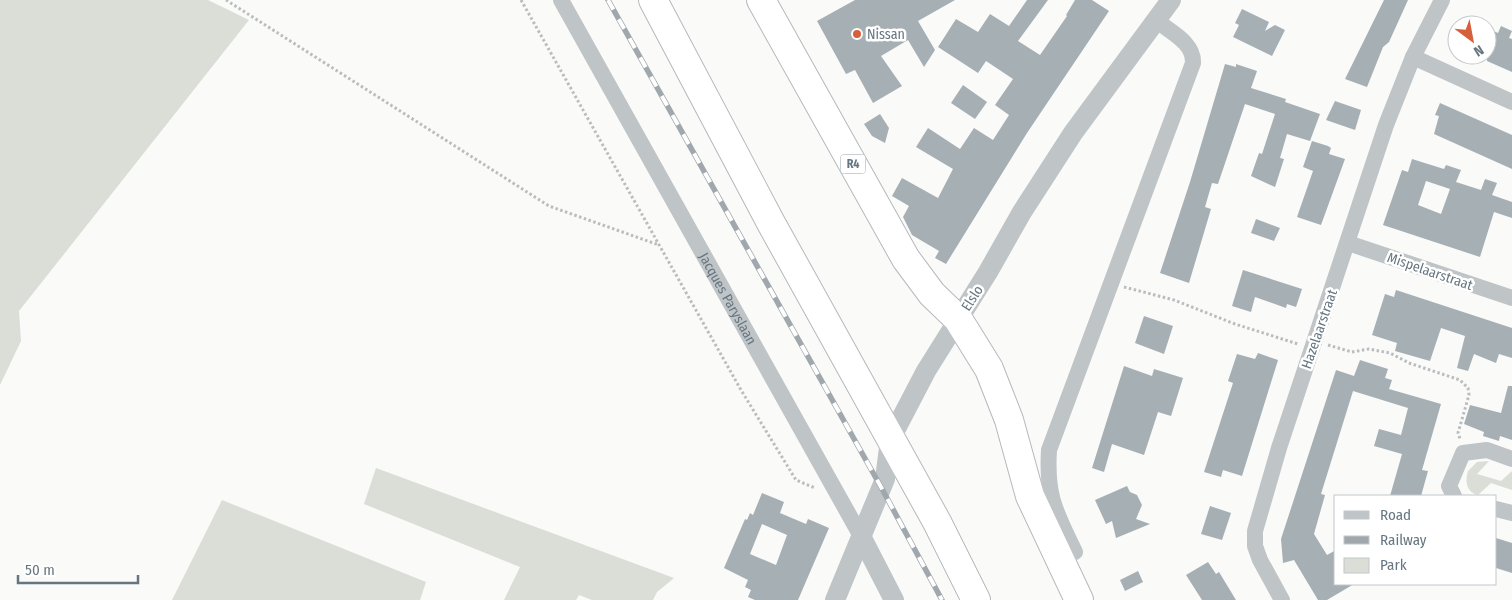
<svg xmlns="http://www.w3.org/2000/svg" width="1512" height="600" viewBox="0 0 1512 600" font-family="'Fira Sans Condensed',sans-serif">
	<style>
		.green { fill: #daded7 }
		.building { fill: #a6afb4; fill-rule: evenodd }
		.lines { fill: none; stroke-linecap: round; stroke-linejoin: round }
		.trunk-casing { stroke: #b5b9bc; stroke-width: 30 }
		.path { stroke: #babdc0; stroke-width: 3; stroke-dasharray: 2.5 2.5; stroke-linecap: butt }
		.minor { stroke: #bfc4c7; stroke-width: 16 }
		.tertiary { stroke: #bfc4c7; stroke-width: 20 }
		.trunk { stroke: #fff; stroke-width: 28 }
		.rail-casing { stroke: #a1a8ad; stroke-width: 5.5 }
		.rail { stroke: #fff; stroke-width: 4; stroke-dasharray: 11; stroke-linecap: butt }
		.poi-dot { fill: #d65f3c; stroke: #fff; stroke-width: 2 }
		.labels { text-anchor: middle; stroke-width: 5; stroke-linejoin: round; paint-order: stroke }
		.shield { fill: #fff; stroke: #949fa6; stroke-width: 1 }
		.shield-label { font-size: 12px; font-weight: bold; fill: #667680 }
		.poi-label { font-size: 14px; fill: #667680; stroke: #fff; text-anchor: start }
		.street-label { font-size: 14px; fill: #667680; stroke: #fff }
	</style>
	<rect width="100%" height="100%" fill="#fafaf8"/>
	<g class="green">
		<path d="M 0,0 L 208,0 L 249,20 L 19,311 L 21,341 L 0,385 Z"/>
		<path d="M 1489,461 L 1477,474 L 1501,481 L 1512,471 L 1512,490 L 1491,483 L 1478,495 C 1466,492 1465,481 1468,471 L 1477,462 Z"/>
		<path d="M 376,468 L 674,578 L 657,592 L 653,600 L 592,600 L 579,595 L 576,600 L 504,600 L 520,567 L 364,504 Z"/>
		<path d="M 222,500 L 426,582 L 420,600 L 172,600 Z"/>
	</g>
	<g class="building">
		<path d="M 855,0 L 955,0 L 918,21 L 935,50 L 924,67 L 908,40 L 881,56 L 902,86 L 873,103 L 855,70 L 846,74 L 817,21 Z"/>
		<path d="M 1027,0 L 1048,0 L 1018,41 L 1040,55 L 1067,16 L 1066,15 L 1075,0 L 1092,0 L 1109,11 L 1027,133 L 946,264 L 935,258 L 939,251 L 912,235 L 903,217 L 909,206 L 892,196 L 902,178 L 938,198 L 953,169 L 916,147 L 928,128 L 960,149 L 974,128 L 993,140 L 1009,115 L 995,105 L 1013,79 L 986,61 L 978,73 L 938,47 L 956,19 L 978,32 L 990,14 L 1009,26 Z"/>
		<path d="M 1384,0 L 1408,0 L 1389,42 L 1383,47 L 1367,87 L 1345,79 Z"/>
		<path d="M 1242,9 L 1269,22 L 1265,31 L 1275,25 L 1285,30 L 1272,56 L 1233,37 L 1239,25 L 1235,23 Z"/>
		<path d="M 1501,26 L 1512,31 L 1509,38 L 1512,39 L 1512,72 L 1487,61 L 1487,28 L 1498,33 Z"/>
		<path d="M 1225,64 L 1236,67 L 1236,64 L 1257,71 L 1251,88 L 1286,99 L 1285,102 L 1320,114 L 1310,141 L 1287,134 L 1280,158 L 1284,159 L 1275,187 L 1251,176 L 1259,153 L 1262,154 L 1275,114 L 1245,104 L 1218,184 L 1212,183 L 1205,207 L 1211,209 L 1189,283 L 1160,273 L 1190,182 Z"/>
		<path d="M 963,85 L 987,102 L 975,119 L 951,103 Z"/>
		<path d="M 1335,101 L 1361,110 L 1355,130 L 1326,120 Z"/>
		<path d="M 1440,103 L 1512,135 L 1512,169 L 1434,134 L 1439,116 L 1435,115 Z"/>
		<path d="M 880,114 L 889,128 L 885,143 L 872,136 L 864,124 Z"/>
		<path d="M 1312,141 L 1328,146 L 1331,148 L 1329,154 L 1345,159 L 1321,225 L 1297,217 L 1313,171 L 1303,167 Z"/>
		<path d="M 1412,159 L 1444,169 L 1446,165 L 1461,170 L 1456,182 L 1481,190 L 1485,179 L 1497,183 L 1492,195 L 1512,202 L 1512,218 L 1494,212 L 1480,257 L 1383,225 L 1402,170 L 1408,172 ZM 1426,181 L 1450,189 L 1441,214 L 1418,205 Z"/>
		<path d="M 1256,219 L 1280,228 L 1274,241 L 1251,233 Z"/>
		<path d="M 1243,270 L 1302,289 L 1296,307 L 1287,304 L 1286,308 L 1255,297 L 1251,312 L 1232,306 Z"/>
		<path d="M 1396,290 L 1512,328 L 1512,358 L 1499,354 L 1496,363 L 1474,354 L 1468,371 L 1457,368 L 1465,336 L 1441,328 L 1430,361 L 1395,351 L 1397,343 L 1372,335 L 1385,294 L 1394,297 Z"/>
		<path d="M 1144,316 L 1173,326 L 1164,354 L 1135,343 Z"/>
		<path d="M 1258,353 L 1278,360 L 1242,476 L 1223,470 L 1221,477 L 1204,472 L 1233,383 L 1228,381 L 1237,354 L 1255,359 Z"/>
		<path d="M 1360,360 L 1388,369 L 1385,378 L 1392,380 L 1389,389 L 1441,404 L 1422,470 L 1428,471 L 1421,496 L 1390,496 L 1402,454 L 1374,446 L 1379,429 L 1401,435 L 1408,408 L 1353,391 L 1321,494 L 1325,495 L 1314,534 L 1327,555 L 1336,550 L 1336,584 L 1354,584 L 1327,600 L 1318,600 L 1294,560 L 1283,563 L 1281,539 L 1336,370 L 1354,376 Z"/>
		<path d="M 1124,366 L 1152,376 L 1154,369 L 1183,378 L 1171,416 L 1158,412 L 1144,455 L 1112,444 L 1104,472 L 1092,468 Z"/>
		<path d="M 1508,386 L 1512,386 L 1512,440 L 1500,436 L 1499,441 L 1483,436 L 1484,432 L 1464,424 L 1470,405 L 1501,413 Z"/>
		<path d="M 1127,486 L 1130,492 L 1137,495 L 1142,505 L 1136,519 L 1150,524 L 1116,538 L 1112,521 L 1106,524 L 1095,500 Z"/>
		<path d="M 762,493 L 784,502 L 780,513 L 806,524 L 808,519 L 829,528 L 798,600 L 755,600 L 748,597 L 751,590 L 745,587 L 748,580 L 724,568 L 745,519 L 747,520 L 750,513 L 753,515 ZM 762,524 L 787,535 L 776,565 L 750,554 Z"/>
		<path d="M 1210,506 L 1231,513 L 1222,540 L 1201,534 Z"/>
		<path d="M 1496,538 L 1512,543 L 1512,573 L 1496,568 Z"/>
		<path d="M 1208,562 L 1216,574 L 1219,572 L 1236,600 L 1202,600 L 1186,575 Z"/>
		<path d="M 1138,571 L 1143,582 L 1125,591 L 1120,580 Z"/>
	</g>
	<g class="lines">
		<g class="trunk-casing">
			<g id="trunk">
				<path d="M 653,0 L 771,223 L 937,522 L 976,600"/>
				<path d="M 761,0 L 906,259 L 932,294 L 958,319 L 989,369 L 1009,420 L 1030,496 L 1079,600"/>
			</g>
		</g>
		<g class="path">
			<path d="M 226,0 L 549,206 L 659,245"/>
			<path d="M 521,0 L 741,390 L 796,480 L 815,488"/>
			<path d="M 1124,287 L 1174,300 L 1235,324 L 1298,344"/>
			<path d="M 1328,345 L 1352,352 L 1369,349 L 1390,353 L 1409,363 L 1460,380 L 1468,388 L 1469,395 L 1458,433 L 1460,439"/>
		</g>
		<g class="minor">
			<path id="s1" d="M 561,0 L 862,538"/>
			<path d="M 1413,57 L 1512,102"/>
			<path d="M 1348,243 L 1512,298"/>
			<path d="M 1454,496 L 1449,486 L 1463,453 L 1487,450 L 1512,459"/>
			<path d="M 1496,509 L 1512,513"/>
			<path d="M 1075,552 C 1056,512 1046,497 1049,450 L 1193,63 C 1194,43 1172,33 1157,21"/>
			<path d="M 1282,600 L 1260,560 L 1255,546 L 1255,531 L 1279,448 L 1386,125 L 1413,57 L 1442,0"/>
		</g>
		<g class="tertiary">
			<path d="M 862,538 L 894,600"/>
			<path d="M 835,600 L 885,479 L 890,440 L 926,371 L 988,272 L 1022,212 L 1073,133 L 1171,0"/>
		</g>
		<use href="#trunk" class="trunk"/>
		<g class="rail-casing">
			<path id="rail" d="M 608,0 L 881,487 L 942,600"/>
		</g>
		<use href="#rail" class="rail"/>
	</g>
	<circle class="poi-dot" cx="857" cy="34" r="5"/>
	<g class="labels">
		<rect class="shield" x="840.5" y="154.5" width="25" height="19" rx="4"/>
		<g class="shield-label">
			<text x="853" y="168">R4</text>
		</g>
		<g class="poi-label">
			<text x="867" y="39">Nissan</text>
		</g>
		<g class="street-label">
			<text transform="translate(1430 271) rotate(19)" y="5">Mispelaarstraat</text>
			<text transform="translate(972 298) rotate(-57)" y="5">Elslo</text>
			<text dy="5" stroke="none"><textPath href="#s1" startOffset="342">Jacques Paryslaan</textPath></text>
			<text transform="translate(1319 329) rotate(-71)" y="5">Hazelaarstraat</text>
		</g>
	</g>
	<rect x="1334" y="495" width="162" height="90" fill="#ffffff" stroke="#c2c8cc"/>
	<rect x="1344" y="511" width="25" height="8" fill="#bfc4c7" stroke="#c2c8cc"/>
	<text x="1380" y="520" font-size="15" fill="#667680">Road</text>
	<rect x="1344" y="536" width="25" height="8" fill="#a1a8ad" stroke="#c2c8cc"/>
	<text x="1380" y="545" font-size="15" fill="#667680">Railway</text>
	<rect x="1344" y="558" width="25" height="15" fill="#daded7" stroke="#c2c8cc"/>
	<text x="1380" y="570" font-size="15" fill="#667680">Park</text>
	<g transform="translate(1472 40) rotate(148)"><circle r="24" fill="#ffffff" stroke="#c2c8cc"/>
	<path d="M0-4L9 19L0 12L-9 19Z" fill="#d65f3c"/>
	<text y="-8" font-size="14" font-weight="bold" text-anchor="middle" fill="#667680">N</text>
	</g>
	<path d="M18 575v8h120v-8" fill="none" stroke="#667680" stroke-width="2.5"/>
	<text x="25" y="575" font-size="15" fill="#667680" stroke="#ffffff" stroke-width="4" paint-order="stroke">50 m</text>
</svg>
